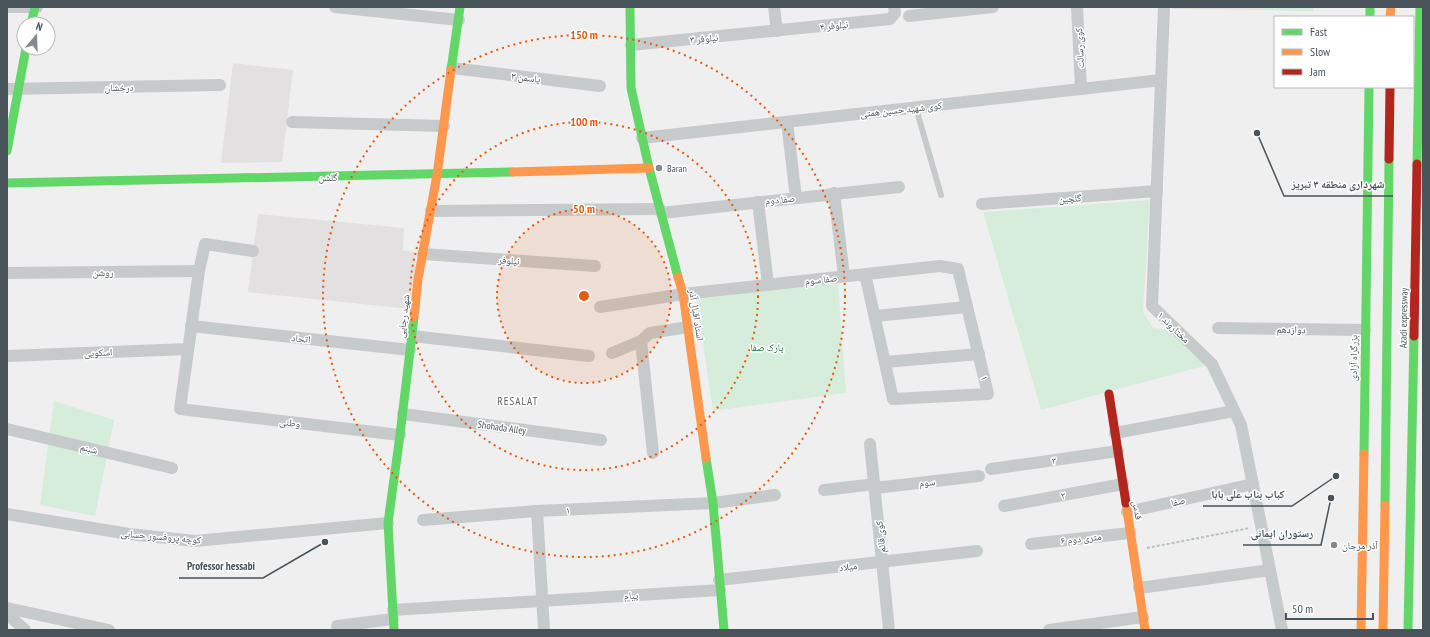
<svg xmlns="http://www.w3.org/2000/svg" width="1430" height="637" viewBox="0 0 1430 637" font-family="'PT Sans Narrow','Noto Naskh Arabic',sans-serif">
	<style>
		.commercial { fill: #e5e1dd }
		.education { fill: #e2e0e1 }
		.green { fill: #d6eddc }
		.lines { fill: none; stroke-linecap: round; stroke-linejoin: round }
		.path { stroke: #b7c1bd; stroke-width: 2; stroke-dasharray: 3 2; stroke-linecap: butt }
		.lane { stroke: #c7cacb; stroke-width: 6 }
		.street { stroke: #c7cacb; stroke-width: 12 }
		.fast { stroke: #63d668; stroke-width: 9 }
		.slow { stroke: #ff974d; stroke-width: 9 }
		.jam { stroke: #b3261e; stroke-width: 9 }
		.ring { fill: none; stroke: #e8590c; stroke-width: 2; stroke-dasharray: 2 4 }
		.poi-dot { fill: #838a8e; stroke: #fff; stroke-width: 1.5 }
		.labels { text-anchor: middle; stroke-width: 3; stroke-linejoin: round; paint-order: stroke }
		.street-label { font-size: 10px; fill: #48535a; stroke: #fff }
		.poi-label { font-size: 10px; fill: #48535a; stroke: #fff; text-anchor: start }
		.park-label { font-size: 10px; fill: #1f7542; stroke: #fff }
		.neighbourhood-label { font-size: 11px; letter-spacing: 1px; fill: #5b5f63; stroke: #fff }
		.centre { fill: #e8590c; stroke: #fff; stroke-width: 2 }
		.ring-label { font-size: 12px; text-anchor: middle; font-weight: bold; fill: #e8590c; stroke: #fff; stroke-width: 3; stroke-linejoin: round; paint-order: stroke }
		.leader { fill: none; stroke: #48535a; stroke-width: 1.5 }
		.callout-dot { fill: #48535a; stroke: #fff; stroke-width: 1.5 }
		.callout-label { font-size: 11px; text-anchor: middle; font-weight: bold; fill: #48535a; stroke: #fff; stroke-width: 3; stroke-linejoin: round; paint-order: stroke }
	</style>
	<rect width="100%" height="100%" fill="#f0efef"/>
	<path class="commercial" d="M 1173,7 L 1262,7 L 1262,10 L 1173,9 Z"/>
	<g class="education">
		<path d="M 233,63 L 293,70 L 282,162 L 221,163 Z"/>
		<path d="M 258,214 L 404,228 L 403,250 L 417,253 L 409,309 L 248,292 Z"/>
	</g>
	<g class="green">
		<path d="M 1262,7 L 1313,7 L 1313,11 L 1262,10 Z"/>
		<path d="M 1150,200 L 1143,311 L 1153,328 L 1187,332 L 1204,366 L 1041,410 L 983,212 Z"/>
		<path d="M 838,284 L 846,393 L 713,411 L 696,297 Z"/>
		<path d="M 54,401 L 114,420 L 95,516 L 40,505 Z"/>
	</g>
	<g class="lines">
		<path class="path" d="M 1147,548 L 1250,528"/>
		<path class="lane" d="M 916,108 L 941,195"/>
		<g class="street">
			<path d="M 7,7 L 37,7"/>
			<path d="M 335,7 L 459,20"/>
			<path d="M 774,7 L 777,31"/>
			<path d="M 1077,7 L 1081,89"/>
			<path d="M 1164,7 L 1152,306 L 1212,364 L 1241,425 L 1282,630"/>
			<path d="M 909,16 L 993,7"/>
			<path d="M 631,45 L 890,19 L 895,13 L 894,7"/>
			<path d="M 452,68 L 600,86"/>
			<path d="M 7,89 L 220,85"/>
			<path d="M 292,122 L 444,126"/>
			<path d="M 787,122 L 796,198"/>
			<path d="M 642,138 L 1161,80"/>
			<path d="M 834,193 L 844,276"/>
			<path d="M 758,202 L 768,284"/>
			<path d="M 982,204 L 1157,191"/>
			<path d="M 431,211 L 660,209"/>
			<path d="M 662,213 L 899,187"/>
			<path d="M 253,251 L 205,244 L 199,271 L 180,409 L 400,435"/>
			<path d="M 423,254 L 595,266"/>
			<path d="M 7,273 L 199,271"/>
			<path d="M 600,307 L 683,294 L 940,266 L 958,269 L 988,394 L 893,399 L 865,274"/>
			<path d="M 875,316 L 967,307"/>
			<path d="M 191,326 L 410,350"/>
			<path d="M 1218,328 L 1365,330"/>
			<path d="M 412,336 L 589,356"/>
			<path d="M 641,341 L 653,453"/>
			<path d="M 612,353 L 641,341 L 650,333 L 688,327"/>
			<path d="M 7,356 L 188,349"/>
			<path d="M 885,362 L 979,354"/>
			<path d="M 403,414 L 601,440"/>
			<path d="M 7,429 L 172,468"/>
			<path d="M 1115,433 L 1234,411"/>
			<path d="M 870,444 L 889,630"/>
			<path d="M 991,469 L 1118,451"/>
			<path d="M 875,488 L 979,476"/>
			<path d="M 824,490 L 875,484"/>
			<path d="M 1004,506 L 1123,484"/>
			<path d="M 537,511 L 544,630"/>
			<path d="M 1127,512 L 1253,484"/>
			<path d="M 7,514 L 129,534 L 195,541 L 388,523"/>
			<path d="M 423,520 L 537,511 L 713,503 L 775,495"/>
			<path d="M 1031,544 L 1130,533"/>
			<path d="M 719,580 L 977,551"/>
			<path d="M 1139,588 L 1270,570"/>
			<path d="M 7,608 L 109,630"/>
			<path d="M 393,610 L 720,590"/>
			<path d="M 7,614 L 25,630"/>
			<path d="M 337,626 L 393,619"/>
			<path d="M 1049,630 L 1143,617"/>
		</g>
		<g class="fast">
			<path d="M 630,7 L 631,88 L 649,168 L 678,277"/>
			<path d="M 1370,7 L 1370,17"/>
			<path d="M 31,24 L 35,7"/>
			<path d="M 451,70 L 460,7"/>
			<path d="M 7,151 L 26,48"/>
			<path d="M 1417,164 L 1420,7"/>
			<path d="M 7,183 L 513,172"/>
			<path d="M 1364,454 L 1369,87"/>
			<path d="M 706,458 L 713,503 L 724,630"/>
			<path d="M 1385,505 L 1389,159"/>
			<path d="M 394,630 L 388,523 L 400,435 L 414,317"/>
			<path d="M 1408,630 L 1414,336"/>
		</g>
		<g class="slow">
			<path d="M 1390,17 L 1391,7"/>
			<path d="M 513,172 L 649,168"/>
			<path d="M 678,277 L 683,294 L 706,458"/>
			<path d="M 414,317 L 418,279 L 437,175 L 451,70"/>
			<path d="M 1126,503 L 1145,630"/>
			<path d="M 1361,630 L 1364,454"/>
			<path d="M 1383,630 L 1385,505"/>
		</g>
		<g class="jam">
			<path d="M 1389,159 L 1390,87"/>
			<path d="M 1414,336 L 1417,164"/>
			<path d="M 1109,394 L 1126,503"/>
		</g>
	</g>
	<circle cx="584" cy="296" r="87" fill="#e8590c" fill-opacity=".12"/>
	<g class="ring">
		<circle cx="584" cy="296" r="87"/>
		<circle cx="584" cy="296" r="174"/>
		<circle cx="584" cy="296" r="261"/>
	</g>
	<g class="poi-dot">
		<circle cx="659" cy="168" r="4"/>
		<circle cx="1334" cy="545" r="4"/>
	</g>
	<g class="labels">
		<g class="street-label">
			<text transform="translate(834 25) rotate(-6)" y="4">نیلوفر ۴</text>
			<text transform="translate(704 38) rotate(-5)" y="4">نیلوفر ۳</text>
			<text transform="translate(1079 48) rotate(-93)" y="4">کوی رسالت</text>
			<text transform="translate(526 77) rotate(7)" y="4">یاسمن ۳</text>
			<text transform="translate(119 87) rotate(-1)" y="4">درخشان</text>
			<text transform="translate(901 109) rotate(-6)" y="4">کوی شهید حسین همتی</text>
			<text transform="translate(328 177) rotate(-1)" y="4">گلشن</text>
			<text transform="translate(1070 198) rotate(-4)" y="4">گلچین</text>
			<text transform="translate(780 199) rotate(-6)" y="4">صفا دوم</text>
			<text transform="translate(509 260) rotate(4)" y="4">نیلوفر</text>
			<text transform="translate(103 272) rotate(-1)" y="4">روشن</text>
			<text transform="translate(821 279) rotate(-6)" y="4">صفا سوم</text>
			<text transform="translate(697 315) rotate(81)" y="4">استاد اقبال آذر</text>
			<text transform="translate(403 316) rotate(-83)" y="4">شهید رجایی</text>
			<text transform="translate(1403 318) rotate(-89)" y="4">Azadi expressway</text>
			<text transform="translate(1174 327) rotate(44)" y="4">مختاروند ۱</text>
			<text transform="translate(1291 329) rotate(1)" y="4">دوازدهم</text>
			<text transform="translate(301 338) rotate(6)" y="4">اتحاد</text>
			<text transform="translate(98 352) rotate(-2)" y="4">اسکویی</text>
			<text transform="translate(1353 358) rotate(-89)" y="4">بزرگراه آزادی</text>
			<text transform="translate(985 378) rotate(76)" y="4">۱</text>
			<text transform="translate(290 422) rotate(7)" y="4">وطنی</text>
			<text transform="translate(502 427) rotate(8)" y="4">Shohada Alley</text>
			<text transform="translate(89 448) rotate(13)" y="4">شبنم</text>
			<text transform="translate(1054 460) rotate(-8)" y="4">۳</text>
			<text transform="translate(927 482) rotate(-6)" y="4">سوم</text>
			<text transform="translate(1063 495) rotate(-11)" y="4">۲</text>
			<text transform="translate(1178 501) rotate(-13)" y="4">صفا</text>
			<text transform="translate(568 510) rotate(-3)" y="4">۱</text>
			<text transform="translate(1138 510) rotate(81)" y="4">قدس</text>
			<text transform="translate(161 536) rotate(5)" y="4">کوچه پروفسور حسابی</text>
			<text transform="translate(880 537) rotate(-96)" y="4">کوی قائم</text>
			<text transform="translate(1081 538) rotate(-6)" y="4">۶ متری دوم</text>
			<text transform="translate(848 566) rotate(-6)" y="4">میلاد</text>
			<text transform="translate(631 595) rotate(-3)" y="4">پیام</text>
		</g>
		<g class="poi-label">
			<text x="667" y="172">Baran</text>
			<text x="1342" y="549">آذر مرجان</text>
		</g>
		<g class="park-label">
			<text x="767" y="351">پارک صفا</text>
		</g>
		<g class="neighbourhood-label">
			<text x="518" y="405">RESALAT</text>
		</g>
	</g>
	<circle cx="584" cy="296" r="6" class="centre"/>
	<g class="ring-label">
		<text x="584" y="39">150 m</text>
		<text x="584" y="126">100 m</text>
		<text x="584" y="213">50 m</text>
	</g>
	<path class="leader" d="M1257 133L1284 196H1393M1336 476L1292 506H1203M1331 498L1321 545H1243M325 542L263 578H179"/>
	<g class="callout-dot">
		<circle cx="1257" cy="133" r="4"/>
		<circle cx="1336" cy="476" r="4"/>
		<circle cx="1331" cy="498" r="4"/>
		<circle cx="325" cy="542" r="4"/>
	</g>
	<g class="callout-label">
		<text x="1338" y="188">شهرداری منطقه ۳ تبریز</text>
		<text x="1248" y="498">کباب بناب علی بابا</text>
		<text x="1282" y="537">رستوران ایمانی</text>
		<text x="221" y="570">Professor hessabi</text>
	</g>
	<rect width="1430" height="637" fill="none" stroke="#48535a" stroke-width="16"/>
	<rect x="1274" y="16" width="140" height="72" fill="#ffffff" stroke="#b6babd"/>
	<rect x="1282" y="29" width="20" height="6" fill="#63d668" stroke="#b6babd"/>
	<text x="1310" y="36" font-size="12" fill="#48535a">Fast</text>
	<rect x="1282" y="49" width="20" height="6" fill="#ff974d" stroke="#b6babd"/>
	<text x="1310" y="56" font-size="12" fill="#48535a">Slow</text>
	<rect x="1282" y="69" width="20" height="6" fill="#b3261e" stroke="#b6babd"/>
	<text x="1310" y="76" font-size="12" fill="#48535a">Jam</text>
	<g transform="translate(36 36) rotate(19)"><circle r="19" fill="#ffffff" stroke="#b6babd"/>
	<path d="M0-3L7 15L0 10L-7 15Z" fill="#838a8e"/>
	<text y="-6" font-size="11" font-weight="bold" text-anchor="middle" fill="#48535a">N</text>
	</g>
	<path d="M1286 613v6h87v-6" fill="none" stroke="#48535a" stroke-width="2"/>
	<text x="1292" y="613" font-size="12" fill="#48535a" stroke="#ffffff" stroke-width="3" paint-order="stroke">50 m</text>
</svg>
